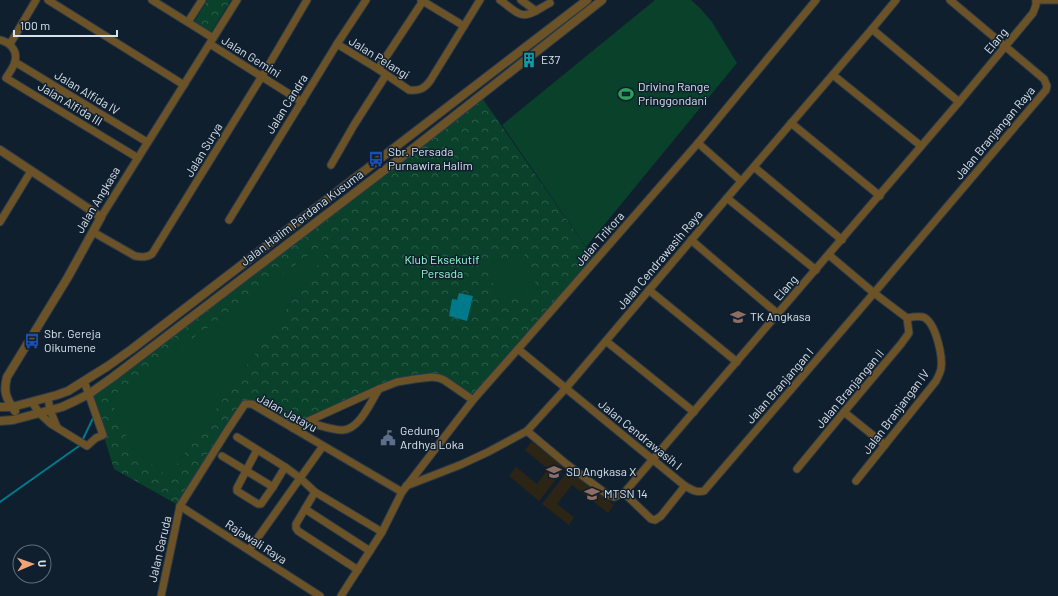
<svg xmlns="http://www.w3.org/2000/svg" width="1058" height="596" viewBox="0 0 1058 596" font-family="Barlow,sans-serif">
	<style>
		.education { fill: #2c2414 }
		.park { fill: url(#park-crowns) }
		.pitch { fill: #09412b }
		.water { fill: #007a8b }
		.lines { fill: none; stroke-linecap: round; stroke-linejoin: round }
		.stream { stroke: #007a8b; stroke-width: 2 }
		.minor-casing { stroke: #2c3a49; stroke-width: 9 }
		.tertiary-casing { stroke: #2c3a49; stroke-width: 10 }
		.minor { stroke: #6c5327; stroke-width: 7 }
		.tertiary { stroke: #6c5327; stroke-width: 8 }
		.labels { text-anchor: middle; stroke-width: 3; stroke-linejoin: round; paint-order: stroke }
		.street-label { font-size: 12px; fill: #d8e2ec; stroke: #101f2e }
		.poi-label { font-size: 12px; fill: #d8e2ec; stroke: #101f2e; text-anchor: start }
		.park-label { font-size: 12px; fill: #93fecb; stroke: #101f2e }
	</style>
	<defs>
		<pattern id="park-crowns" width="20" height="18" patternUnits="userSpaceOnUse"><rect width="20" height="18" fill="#09412b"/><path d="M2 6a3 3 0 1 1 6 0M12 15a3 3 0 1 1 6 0" fill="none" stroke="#2c5c4a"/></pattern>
	</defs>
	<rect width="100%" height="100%" fill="#101f2e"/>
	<g class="education">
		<path d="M 532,441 L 565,468 L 539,501 L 509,476 L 516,467 L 537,484 L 548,469 L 525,450 Z"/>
		<path d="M 569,469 L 614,505 L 608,513 L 572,485 L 557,504 L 574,517 L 569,525 L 542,504 Z"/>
	</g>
	<g class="park">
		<path d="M 207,0 L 231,0 L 210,34 L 193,24 Z"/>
		<path d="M 480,95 L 586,247 L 597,259 L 473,400 L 439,378 L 397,382 L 293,428 L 247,404 L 180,506 L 114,469 L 105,440 L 89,394 Z"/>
	</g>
	<g class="pitch">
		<path d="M 655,0 L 691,0 L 700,8 L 712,22 L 737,63 L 586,247 L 502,125 Z"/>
		<path d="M 341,232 L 168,477 L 131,447 L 110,398 Z"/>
		<path d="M 523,252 L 538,289 L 501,304 L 486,266 Z"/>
	</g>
	<path class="water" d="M 459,293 L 473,296 L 467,321 L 449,316 L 452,299 L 457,300 Z"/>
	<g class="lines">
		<g class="stream">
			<path d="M 82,441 L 94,416"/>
			<path d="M 0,502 L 79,446 L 80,445"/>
		</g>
		<g class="minor-casing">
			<g id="minor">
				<path d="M 48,0 L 184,85"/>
				<path d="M 152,0 L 213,38"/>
				<path d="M 421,0 L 464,26"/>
				<path d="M 500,0 C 506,4 512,10 518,13 C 528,19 541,7 550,3"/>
				<path d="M 521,0 L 536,11"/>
				<path d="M 1036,0 L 1058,0"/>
				<path d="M 188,22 L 202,0"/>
				<path d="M 872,29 L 959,102"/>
				<path d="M 0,40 C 9,42 18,50 15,61 C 14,67 9,73 6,78 L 138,158"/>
				<path d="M 10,44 L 36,0"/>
				<path d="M 210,44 L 302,102"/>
				<path d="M 337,44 L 378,69 L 409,90 C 419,91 424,89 430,81 L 480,0"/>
				<path d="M 15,62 L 147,142"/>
				<path d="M 378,69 L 423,1"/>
				<path d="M 833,75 L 921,146"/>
				<path d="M 791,123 L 880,196"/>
				<path d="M 698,143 L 741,181"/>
				<path d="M 331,165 L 354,125 L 386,75"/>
				<path d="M 754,167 L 842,240"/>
				<path d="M 727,198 L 816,270"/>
				<path d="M 101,217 L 237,0"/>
				<path d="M 229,220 L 337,44 L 366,0"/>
				<path d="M 0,222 L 31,171"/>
				<path d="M 93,232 L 135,256 C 142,257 146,258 152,254 L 267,68 L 307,0"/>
				<path d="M 691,240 L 778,314"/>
				<path d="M 829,255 L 874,293 L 907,318"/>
				<path d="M 649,290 L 737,362"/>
				<path d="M 606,341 L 694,412"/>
				<path d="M 518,349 L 685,486 C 692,490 697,493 704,491 L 874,293 L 1046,90 L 1047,86 L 1044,79 L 950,0"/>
				<path d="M 48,398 L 50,410 L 57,427"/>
				<path d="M 32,402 L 39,413 L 51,424 L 87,446 L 96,438 L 103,435 L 84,381"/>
				<path d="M 844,412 L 885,445"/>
				<path d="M 306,422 C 316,424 334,431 343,430 C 360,429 371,401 379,389"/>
				<path d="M 293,428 L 379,389 L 397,382 L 415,379 L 432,377 L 439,378 L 444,380 L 473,400"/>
				<path d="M 527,431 L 564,462 L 608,495 L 614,497 L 624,493 L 959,102 L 1033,13 L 1036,5 L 1036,0"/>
				<path d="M 237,437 L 285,467 L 300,478 L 315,492 L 382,532"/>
				<path d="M 257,450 L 237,488 L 237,491 L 258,504 L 261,504 L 273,487 L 285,467"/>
				<path d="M 222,456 L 273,487"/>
				<path d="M 797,469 L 844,412 L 901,344 L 909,333 L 907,318"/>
				<path d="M 856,481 L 936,381 C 938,377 940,373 941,369 C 943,357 936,322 923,317 C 918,316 912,317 907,318"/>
				<path d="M 406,486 L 460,465 L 488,452 L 527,431 L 566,388 L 727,198 L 872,29 L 896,0"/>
				<path d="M 315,492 L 296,524 L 296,528 L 298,531 L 358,570"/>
				<path d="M 624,493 L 651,519 L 655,520 L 661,516 L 685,486"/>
				<path d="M 180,506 L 320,596"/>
				<path d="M 305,509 L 370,551"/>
				<path d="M 249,550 L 323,446"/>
				<path d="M 161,596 L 180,506 L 227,431 L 245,404 L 252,404 L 402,492"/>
				<path d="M 341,596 L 382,532 L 402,492 L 473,400 L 518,349 L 698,143 L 816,0"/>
			</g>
		</g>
		<g class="tertiary-casing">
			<g id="tertiary">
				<path d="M 0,150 L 101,217 L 68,277 L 7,377 C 3,392 6,398 15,411"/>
				<path d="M 0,407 L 12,407 L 57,395 L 68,391 L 108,366 L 132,349 L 587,0"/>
				<path d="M 0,421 L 13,420 L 62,407 L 75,401 L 89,394 L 113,377 L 411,150 L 602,0"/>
			</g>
		</g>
		<use href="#minor" class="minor"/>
		<use href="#tertiary" class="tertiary"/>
	</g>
	<defs>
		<g id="building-bare" transform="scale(1.2)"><path d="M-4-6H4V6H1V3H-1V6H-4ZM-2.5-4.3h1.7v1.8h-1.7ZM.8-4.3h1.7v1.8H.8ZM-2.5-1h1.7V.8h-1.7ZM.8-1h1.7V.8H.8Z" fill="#0f9aa8" stroke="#101f2e" stroke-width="2.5" paint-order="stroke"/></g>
		<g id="stadium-bare" transform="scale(1.2)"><path d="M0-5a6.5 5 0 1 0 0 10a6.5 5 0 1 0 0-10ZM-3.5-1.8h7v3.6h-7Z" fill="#2e9e5b" stroke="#101f2e" stroke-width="2.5" paint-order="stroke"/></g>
		<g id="bus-bare" transform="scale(1.2)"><path d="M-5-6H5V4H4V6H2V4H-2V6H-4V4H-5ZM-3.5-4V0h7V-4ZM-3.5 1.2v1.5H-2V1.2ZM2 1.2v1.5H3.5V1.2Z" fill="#1a4fb4" stroke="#101f2e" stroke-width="2.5" paint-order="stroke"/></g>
		<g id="school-bare" transform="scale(1.2)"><path d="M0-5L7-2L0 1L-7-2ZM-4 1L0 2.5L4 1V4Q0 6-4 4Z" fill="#8d6e63" stroke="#101f2e" stroke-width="2.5" paint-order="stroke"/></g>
		<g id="civic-bare" transform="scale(1.2)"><path d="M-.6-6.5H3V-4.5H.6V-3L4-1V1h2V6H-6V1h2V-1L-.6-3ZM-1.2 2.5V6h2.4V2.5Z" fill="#5c6f8a" stroke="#101f2e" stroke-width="2.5" paint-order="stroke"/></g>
	</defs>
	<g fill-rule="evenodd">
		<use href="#building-bare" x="529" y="60"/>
		<use href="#stadium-bare" x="626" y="94"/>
		<use href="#bus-bare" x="376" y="159"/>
		<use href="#school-bare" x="738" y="317"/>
		<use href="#bus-bare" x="32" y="341"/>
		<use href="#civic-bare" x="388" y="438"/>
		<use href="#school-bare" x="554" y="472"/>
		<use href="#school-bare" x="592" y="494"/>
	</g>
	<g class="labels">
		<g class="street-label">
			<text transform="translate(996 41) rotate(-50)" y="4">Elang</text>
			<text transform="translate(251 57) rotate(32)" y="4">Jalan Gemini</text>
			<text transform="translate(379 58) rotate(32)" y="4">Jalan Pelangi</text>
			<text transform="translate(87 93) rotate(31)" y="4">Jalan Alfida IV</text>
			<text transform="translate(70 104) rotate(31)" y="4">Jalan Alfida III</text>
			<text transform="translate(287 104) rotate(-58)" y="4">Jalan Candra</text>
			<text transform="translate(995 133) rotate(-50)" y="4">Jalan Branjangan Raya</text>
			<text transform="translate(204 150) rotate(-59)" y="4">Jalan Surya</text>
			<text transform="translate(98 200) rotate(-59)" y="4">Jalan Angkasa</text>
			<text transform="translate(302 218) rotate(-37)" y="4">Jalan Halim Perdana Kusuma</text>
			<text transform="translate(600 239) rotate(-49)" y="4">Jalan Trikora</text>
			<text transform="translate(660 260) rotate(-50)" y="4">Jalan Cendrawasih Raya</text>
			<text transform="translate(786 288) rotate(-49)" y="4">Elang</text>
			<text transform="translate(780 386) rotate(-49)" y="4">Jalan Branjangan I</text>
			<text transform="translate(850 389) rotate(-50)" y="4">Jalan Branjangan II</text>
			<text transform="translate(896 412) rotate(-53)" y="4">Jalan Branjangan IV</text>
			<text transform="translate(287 413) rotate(29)" y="4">Jalan Jatayu</text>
			<text transform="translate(640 435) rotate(39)" y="4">Jalan Cendrawasih I</text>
			<text transform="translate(256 542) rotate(33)" y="4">Rajawali Raya</text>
			<text transform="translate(160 549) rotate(-77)" y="4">Jalan Garuda</text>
		</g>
		<g class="poi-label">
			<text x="541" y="64">E37</text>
			<text x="638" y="91">Driving Range<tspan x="638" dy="14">Pringgondani</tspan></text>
			<text x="388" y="156">Sbr. Persada<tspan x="388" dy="14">Purnawira Halim</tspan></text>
			<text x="750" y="321">TK Angkasa</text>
			<text x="44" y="338">Sbr. Gereja<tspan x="44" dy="14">Oikumene</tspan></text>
			<text x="400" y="435">Gedung<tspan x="400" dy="14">Ardhya Loka</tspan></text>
			<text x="566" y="476">SD Angkasa X</text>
			<text x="604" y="498">MTSN 14</text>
		</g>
		<g class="park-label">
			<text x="442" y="264">Klub Eksekutif<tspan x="442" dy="14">Persada</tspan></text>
		</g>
	</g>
	<g transform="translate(32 564) rotate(88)"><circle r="19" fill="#101f2e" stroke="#606d7a"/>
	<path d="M0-3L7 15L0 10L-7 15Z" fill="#f0a378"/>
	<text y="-6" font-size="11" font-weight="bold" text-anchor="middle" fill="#d8e2ec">U</text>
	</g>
	<path d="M14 30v6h103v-6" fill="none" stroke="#d8e2ec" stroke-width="2"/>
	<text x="20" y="30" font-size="12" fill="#d8e2ec" stroke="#101f2e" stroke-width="3" paint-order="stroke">100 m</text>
</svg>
